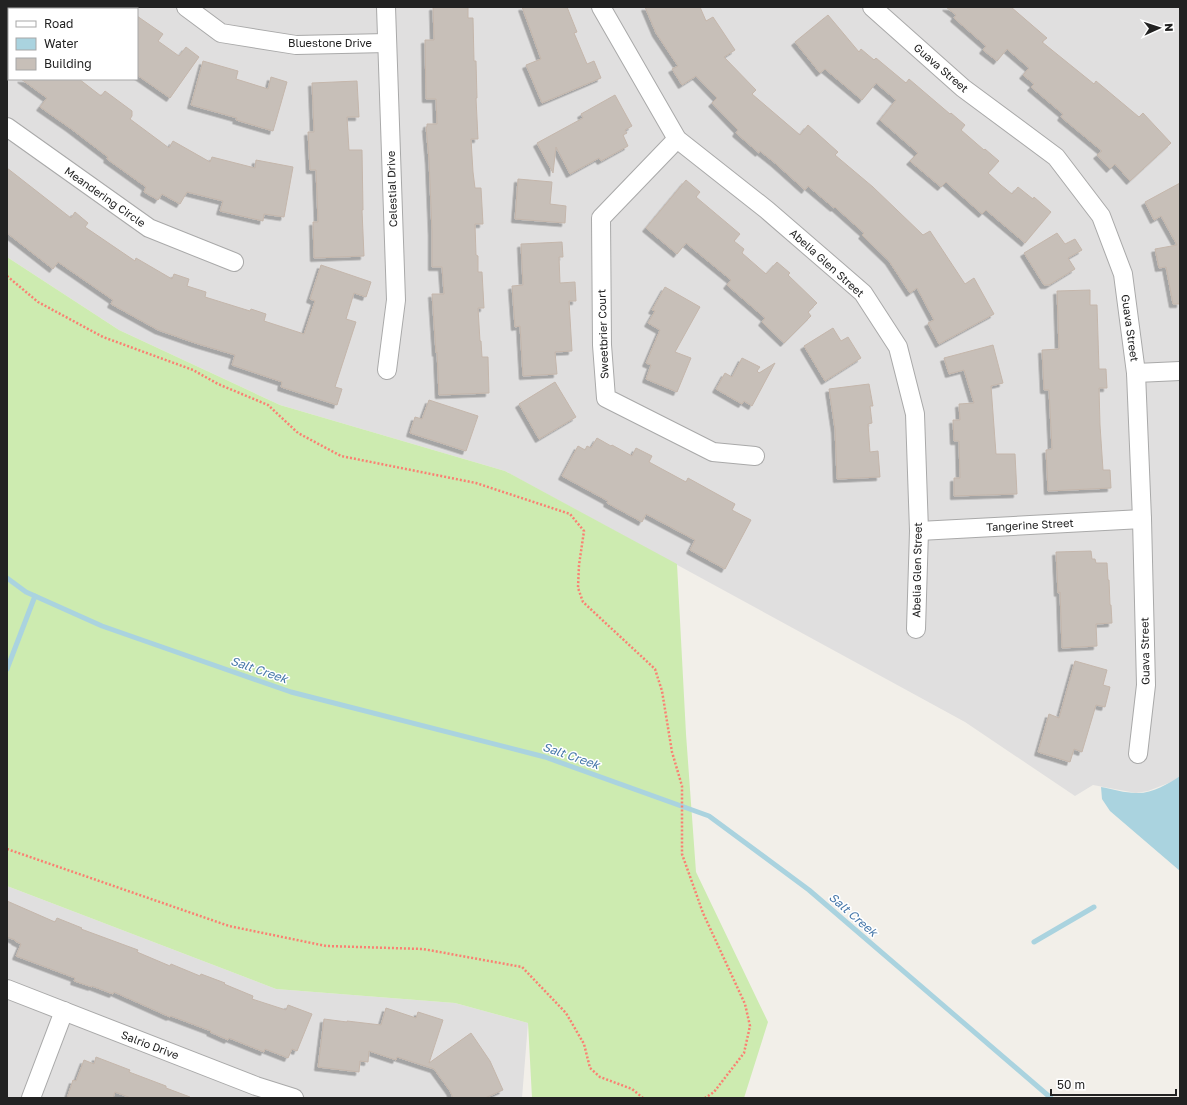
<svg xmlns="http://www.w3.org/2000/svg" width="1187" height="1105" viewBox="0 0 1187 1105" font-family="'Golos Text',sans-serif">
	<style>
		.residential { fill: #e0dfdf; fill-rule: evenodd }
		.grass { fill: #cdebb0 }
		.water { fill: #aad3df }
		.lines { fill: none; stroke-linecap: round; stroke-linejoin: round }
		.stream { stroke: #aad3df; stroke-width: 5 }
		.building { fill: #c7bfb8; stroke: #c4b6ab; filter: url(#shadow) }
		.street-casing { stroke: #a9a9a9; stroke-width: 20 }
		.path { stroke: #fa8072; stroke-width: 2.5; stroke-dasharray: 2 2; stroke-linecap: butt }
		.street { stroke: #fff; stroke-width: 18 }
		.labels { text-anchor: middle; stroke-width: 3; stroke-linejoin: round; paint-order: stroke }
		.street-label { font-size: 11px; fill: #222; stroke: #fff }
		.water-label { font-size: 12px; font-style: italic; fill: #4a7aab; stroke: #fff }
	</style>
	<defs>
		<filter id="shadow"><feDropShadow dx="-3.5" dy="3.5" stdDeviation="0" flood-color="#0004"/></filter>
	</defs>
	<rect width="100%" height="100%" fill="#f2efe9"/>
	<g class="residential">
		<path d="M 7,7 L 1180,7 L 1180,776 L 1171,782 L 1148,791 L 1136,793 L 1093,785 L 1075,796 L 965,722 L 505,471 L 280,405 L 119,330 L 7,257 ZM 9,9 L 137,9 L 137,79 L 9,79 Z"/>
		<path d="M 7,886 L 276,989 L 455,1003 L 528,1023 L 522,1098 L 7,1098 Z"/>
	</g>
	<path class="grass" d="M 7,257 L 119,330 L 280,405 L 505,471 L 677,564 L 686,734 L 696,872 L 768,1022 L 744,1098 L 532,1098 L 528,1023 L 455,1003 L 276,989 L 7,886 Z"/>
	<path class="water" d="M 1180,776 L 1180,871 L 1110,811 L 1102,799 L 1101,787 C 1112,789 1125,793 1136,793 C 1151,794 1168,784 1180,776 Z"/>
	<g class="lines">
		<g class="stream">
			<path d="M 7,578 L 26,592 L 102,626 L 291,692 L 545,757 L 709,816 L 809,890 L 1051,1098"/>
			<path d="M 7,669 L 35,596"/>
			<path d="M 1034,942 L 1094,907"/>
		</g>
	</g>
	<g class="building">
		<path d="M 433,7 L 468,7 L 468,18 L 473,18 L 474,61 L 476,61 L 477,98 L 476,98 L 478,139 L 471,139 L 473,172 L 475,188 L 481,188 L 483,224 L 475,224 L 476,255 L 478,256 L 478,272 L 482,272 L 484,308 L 478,308 L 480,341 L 481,341 L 482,357 L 488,357 L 489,393 L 439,395 L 437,352 L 436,353 L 432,294 L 444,294 L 442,267 L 432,267 L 432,232 L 429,160 L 426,127 L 427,127 L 427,124 L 437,124 L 436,99 L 426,99 L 425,40 L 434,40 Z"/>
		<path d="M 522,7 L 567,7 L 577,32 L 574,33 L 587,64 L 594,61 L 601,78 L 542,103 L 526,65 L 541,59 Z"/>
		<path d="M 645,7 L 700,7 L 706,21 L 713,17 L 735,50 L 724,57 L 756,90 L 752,94 L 800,135 L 808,125 L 838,152 L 835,155 L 873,187 L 923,235 L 930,231 L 965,284 L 974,278 L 994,314 L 939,344 L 928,323 L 934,320 L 917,288 L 910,293 L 889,261 L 862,235 L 864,233 L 835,207 L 834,208 L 808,186 L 805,190 L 775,163 L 760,151 L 759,153 L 736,133 L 738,130 L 712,103 L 717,98 L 696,76 L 682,85 L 672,69 L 678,66 L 656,33 Z"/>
		<path d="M 946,7 L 1011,7 L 1047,38 L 1042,42 L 1094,84 L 1096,81 L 1139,117 L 1143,113 L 1171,143 L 1130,181 L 1115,164 L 1110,169 L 1097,155 L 1102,151 L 1061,117 L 1063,114 L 1031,87 L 1034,84 L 1023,75 L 1029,68 L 1007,49 L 997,61 L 983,50 L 986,46 L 954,18 L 956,15 Z"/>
		<path d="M 828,15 L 859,52 L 861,49 L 874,60 L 876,58 L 906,83 L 909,79 L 950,114 L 951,113 L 965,125 L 961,130 L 984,150 L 985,149 L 999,161 L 988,173 L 1001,185 L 1012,194 L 1018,187 L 1033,199 L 1034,197 L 1051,212 L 1025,243 L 986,210 L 982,214 L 946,182 L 941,187 L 910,161 L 918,153 L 880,120 L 896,100 L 876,83 L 862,100 L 825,69 L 820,73 L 795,42 Z"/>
		<path d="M 137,16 L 163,34 L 158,41 L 179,56 L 186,47 L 199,57 L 170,98 L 137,75 Z"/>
		<path d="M 203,61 L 238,71 L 236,79 L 268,89 L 271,77 L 287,82 L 273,131 L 236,120 L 237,118 L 191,105 Z"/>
		<path d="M 21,79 L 79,79 L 101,96 L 105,91 L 132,111 L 132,116 L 130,119 L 169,148 L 173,141 L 210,162 L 212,157 L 255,168 L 256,160 L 293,167 L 284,217 L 264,214 L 263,221 L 220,211 L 223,201 L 187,192 L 180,204 L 162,194 L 158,200 L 144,192 L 146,187 L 107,159 L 108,157 L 70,128 L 40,107 L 47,98 Z"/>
		<path d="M 357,81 L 359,117 L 347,117 L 349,150 L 362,150 L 363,210 L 362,210 L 364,256 L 314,258 L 313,222 L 318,222 L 316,170 L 310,170 L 308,132 L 314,132 L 312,83 Z"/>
		<path d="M 615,95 L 632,126 L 625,130 L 627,133 L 623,135 L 628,146 L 601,161 L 599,158 L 570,174 L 556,147 L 553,173 L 537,143 L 583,118 L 581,114 Z"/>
		<path d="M 7,168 L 71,218 L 75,212 L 88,223 L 85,227 L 135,261 L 136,258 L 172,279 L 174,274 L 189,279 L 187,286 L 206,292 L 205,297 L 250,311 L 251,309 L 266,314 L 264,321 L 304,334 L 315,301 L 310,299 L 321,265 L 371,282 L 366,297 L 354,293 L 346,319 L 356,322 L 335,387 L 342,389 L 337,405 L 281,387 L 282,382 L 232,365 L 235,355 L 195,343 L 158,330 L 111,304 L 113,300 L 58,262 L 53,269 L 7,233 Z"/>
		<path d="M 518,179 L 552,182 L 550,204 L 566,206 L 565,223 L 515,219 Z"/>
		<path d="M 686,180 L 700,192 L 696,197 L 740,234 L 734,241 L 744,249 L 742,253 L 766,274 L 777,262 L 790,273 L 788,275 L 817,303 L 808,312 L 811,316 L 784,343 L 762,322 L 765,318 L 727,285 L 731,280 L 686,243 L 677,254 L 646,228 Z"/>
		<path d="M 1180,183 L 1180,304 L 1173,304 L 1166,267 L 1159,268 L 1155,249 L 1177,245 L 1161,216 L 1154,220 L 1145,202 Z"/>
		<path d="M 1057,233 L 1065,244 L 1075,239 L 1082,250 L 1068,258 L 1075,269 L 1049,285 L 1044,285 L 1024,253 Z"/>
		<path d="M 562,242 L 563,257 L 559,257 L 560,283 L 575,282 L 576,301 L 569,301 L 572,351 L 555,352 L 557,374 L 523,376 L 520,326 L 515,327 L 512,286 L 523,285 L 521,244 Z"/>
		<path d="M 665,287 L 700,307 L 675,352 L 691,358 L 677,392 L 646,379 L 651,365 L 646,363 L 660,330 L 648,323 L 655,311 L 652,310 Z"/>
		<path d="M 1090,290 L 1090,305 L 1097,305 L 1099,369 L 1106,369 L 1107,388 L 1099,388 L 1100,425 L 1103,470 L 1110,470 L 1111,488 L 1048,491 L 1046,450 L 1052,449 L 1049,390 L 1044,390 L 1042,350 L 1059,349 L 1057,291 Z"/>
		<path d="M 833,328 L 841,341 L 848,337 L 861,358 L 825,381 L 804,346 Z"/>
		<path d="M 993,345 L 1003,383 L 991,386 L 996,454 L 1015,454 L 1017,494 L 954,496 L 954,478 L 960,478 L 959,441 L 954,441 L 953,420 L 960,420 L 959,404 L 974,403 L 964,370 L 949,374 L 944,358 Z"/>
		<path d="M 742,358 L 760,367 L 757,371 L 759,373 L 775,363 L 752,406 L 744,401 L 742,404 L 716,389 L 725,373 L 732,377 Z"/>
		<path d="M 555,382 L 576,417 L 539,439 L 519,404 Z"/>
		<path d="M 869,384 L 873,406 L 870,406 L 872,423 L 868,424 L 870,452 L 878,451 L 880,477 L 837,479 L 835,429 L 829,389 Z"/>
		<path d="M 429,400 L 478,416 L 466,451 L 410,433 L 415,417 L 422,419 Z"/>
		<path d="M 597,438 L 611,446 L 612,445 L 632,456 L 636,448 L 652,456 L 649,462 L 686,482 L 688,478 L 735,504 L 732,510 L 751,520 L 725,569 L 690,550 L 695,540 L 646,514 L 642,522 L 607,503 L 608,501 L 562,476 L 578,446 L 585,450 L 587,446 L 591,448 Z"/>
		<path d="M 1091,551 L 1092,559 L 1095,559 L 1096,563 L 1107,563 L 1108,580 L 1109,580 L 1110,605 L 1111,605 L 1112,623 L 1096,624 L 1097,646 L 1062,648 L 1060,592 L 1058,593 L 1056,552 Z"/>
		<path d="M 1075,661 L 1107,670 L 1103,685 L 1110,687 L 1105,707 L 1096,705 L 1082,752 L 1074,749 L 1070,762 L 1038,752 L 1049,714 L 1059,718 Z"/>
		<path d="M 7,901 L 55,922 L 57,918 L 82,928 L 81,929 L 138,950 L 137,952 L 170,966 L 171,964 L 200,976 L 201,974 L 225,983 L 224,984 L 253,996 L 252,999 L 286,1010 L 288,1005 L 312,1014 L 297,1051 L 292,1049 L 288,1058 L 265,1049 L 264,1052 L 229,1038 L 228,1040 L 210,1032 L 211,1031 L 171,1016 L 170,1017 L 114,992 L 113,994 L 92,986 L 92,987 L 74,981 L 75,978 L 16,956 L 21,944 L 15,941 L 15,940 L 7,937 Z"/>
		<path d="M 386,1008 L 416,1018 L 418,1012 L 443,1020 L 429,1063 L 471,1033 L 490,1061 L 503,1090 L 485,1098 L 453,1098 L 450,1091 L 434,1069 L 397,1057 L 396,1060 L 369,1051 L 368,1062 L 360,1061 L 359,1072 L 318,1067 L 324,1019 L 347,1022 L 347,1021 L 381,1025 Z"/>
		<path d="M 96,1057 L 130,1070 L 129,1072 L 166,1086 L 166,1088 L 190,1097 L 190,1098 L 131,1098 L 115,1092 L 113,1098 L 67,1098 L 73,1080 L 76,1081 L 84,1060 L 94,1064 Z"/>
	</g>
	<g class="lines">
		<g class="street-casing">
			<g id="street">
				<path d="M 186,7 L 221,33 L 296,45 L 387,43"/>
				<path d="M 386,7 L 396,300 L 387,370"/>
				<path d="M 601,7 L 677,139 L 767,210 L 863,293 L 898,347 L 915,414 L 919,531 L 916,629"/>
				<path d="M 872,7 L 963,88 L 1056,157 L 1101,216 L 1123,274 L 1136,373 L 1142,519 L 1146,685 L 1138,754"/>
				<path d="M 7,127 L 149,228 L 234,262"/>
				<path d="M 677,139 L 601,218 L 602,345 L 606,398 L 713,452 L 755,456"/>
				<path d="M 1136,373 L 1180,371"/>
				<path d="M 919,531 L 1142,519"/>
				<path d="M 7,989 L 256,1086 L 294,1098"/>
				<path d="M 31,1098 L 64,1011"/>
			</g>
		</g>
		<g class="path">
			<path d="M 7,276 L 38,302 L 103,337 L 193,370 L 218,384 L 268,405 L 298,433 L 341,456 L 476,483 L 570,514 L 584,531 L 579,565 L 578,588 L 583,602 L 655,669 L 662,691 L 672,752 L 682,786 L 682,854 L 703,913 L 745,1004 L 750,1026 L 744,1053 L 714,1092 L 705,1098"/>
			<path d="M 7,849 L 229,926 L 326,946 L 423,949 L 522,967 L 566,1013 L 584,1044 L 590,1068 L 600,1077 L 632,1089 L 643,1098"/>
		</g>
		<use href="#street" class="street"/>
	</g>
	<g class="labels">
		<g class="street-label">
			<text x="330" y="47">Bluestone Drive</text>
			<text transform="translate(941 68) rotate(41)" y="4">Guava Street</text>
			<text transform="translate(392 189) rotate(-92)" y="4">Celestial Drive</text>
			<text transform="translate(105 197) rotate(35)" y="4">Meandering Circle</text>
			<text transform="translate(827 263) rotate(42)" y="4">Abelia Glen Street</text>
			<text transform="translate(1130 328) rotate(82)" y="4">Guava Street</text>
			<text transform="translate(603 334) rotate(-92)" y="4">Sweetbrier Court</text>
			<text transform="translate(1030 525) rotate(-3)" y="4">Tangerine Street</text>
			<text transform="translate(917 570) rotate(-89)" y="4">Abelia Glen Street</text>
			<text transform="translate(1145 651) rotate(-91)" y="4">Guava Street</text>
			<text transform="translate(150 1045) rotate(21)" y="4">Salrio Drive</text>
		</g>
		<g class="water-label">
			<text transform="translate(259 670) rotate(19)" y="4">Salt Creek</text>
			<text transform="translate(571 756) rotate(19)" y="4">Salt Creek</text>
			<text transform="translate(853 915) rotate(41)" y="4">Salt Creek</text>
		</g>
	</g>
	<rect width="1187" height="1105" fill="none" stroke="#222222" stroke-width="16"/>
	<rect x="8" y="8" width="130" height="72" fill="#ffffff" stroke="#a7a7a7"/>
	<rect x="16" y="21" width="20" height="6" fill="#ffffff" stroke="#a7a7a7"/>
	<text x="44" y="28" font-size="12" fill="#222222">Road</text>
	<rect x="16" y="38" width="20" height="12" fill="#aad3df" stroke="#a7a7a7"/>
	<text x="44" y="48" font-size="12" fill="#222222">Water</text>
	<rect x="16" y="58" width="20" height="12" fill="#c7bfb8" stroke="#a7a7a7"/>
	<text x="44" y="68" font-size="12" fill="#222222">Building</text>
	<g transform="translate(1159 28) rotate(87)" stroke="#ffffff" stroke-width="3" paint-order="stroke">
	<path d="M0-3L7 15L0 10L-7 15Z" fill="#222222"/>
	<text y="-6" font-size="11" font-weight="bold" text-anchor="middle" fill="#222222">N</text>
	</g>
	<path d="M1051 1089v6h125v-6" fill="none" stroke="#222222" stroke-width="2"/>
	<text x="1057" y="1089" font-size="12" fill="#222222" stroke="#ffffff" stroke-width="3" paint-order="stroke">50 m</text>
</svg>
